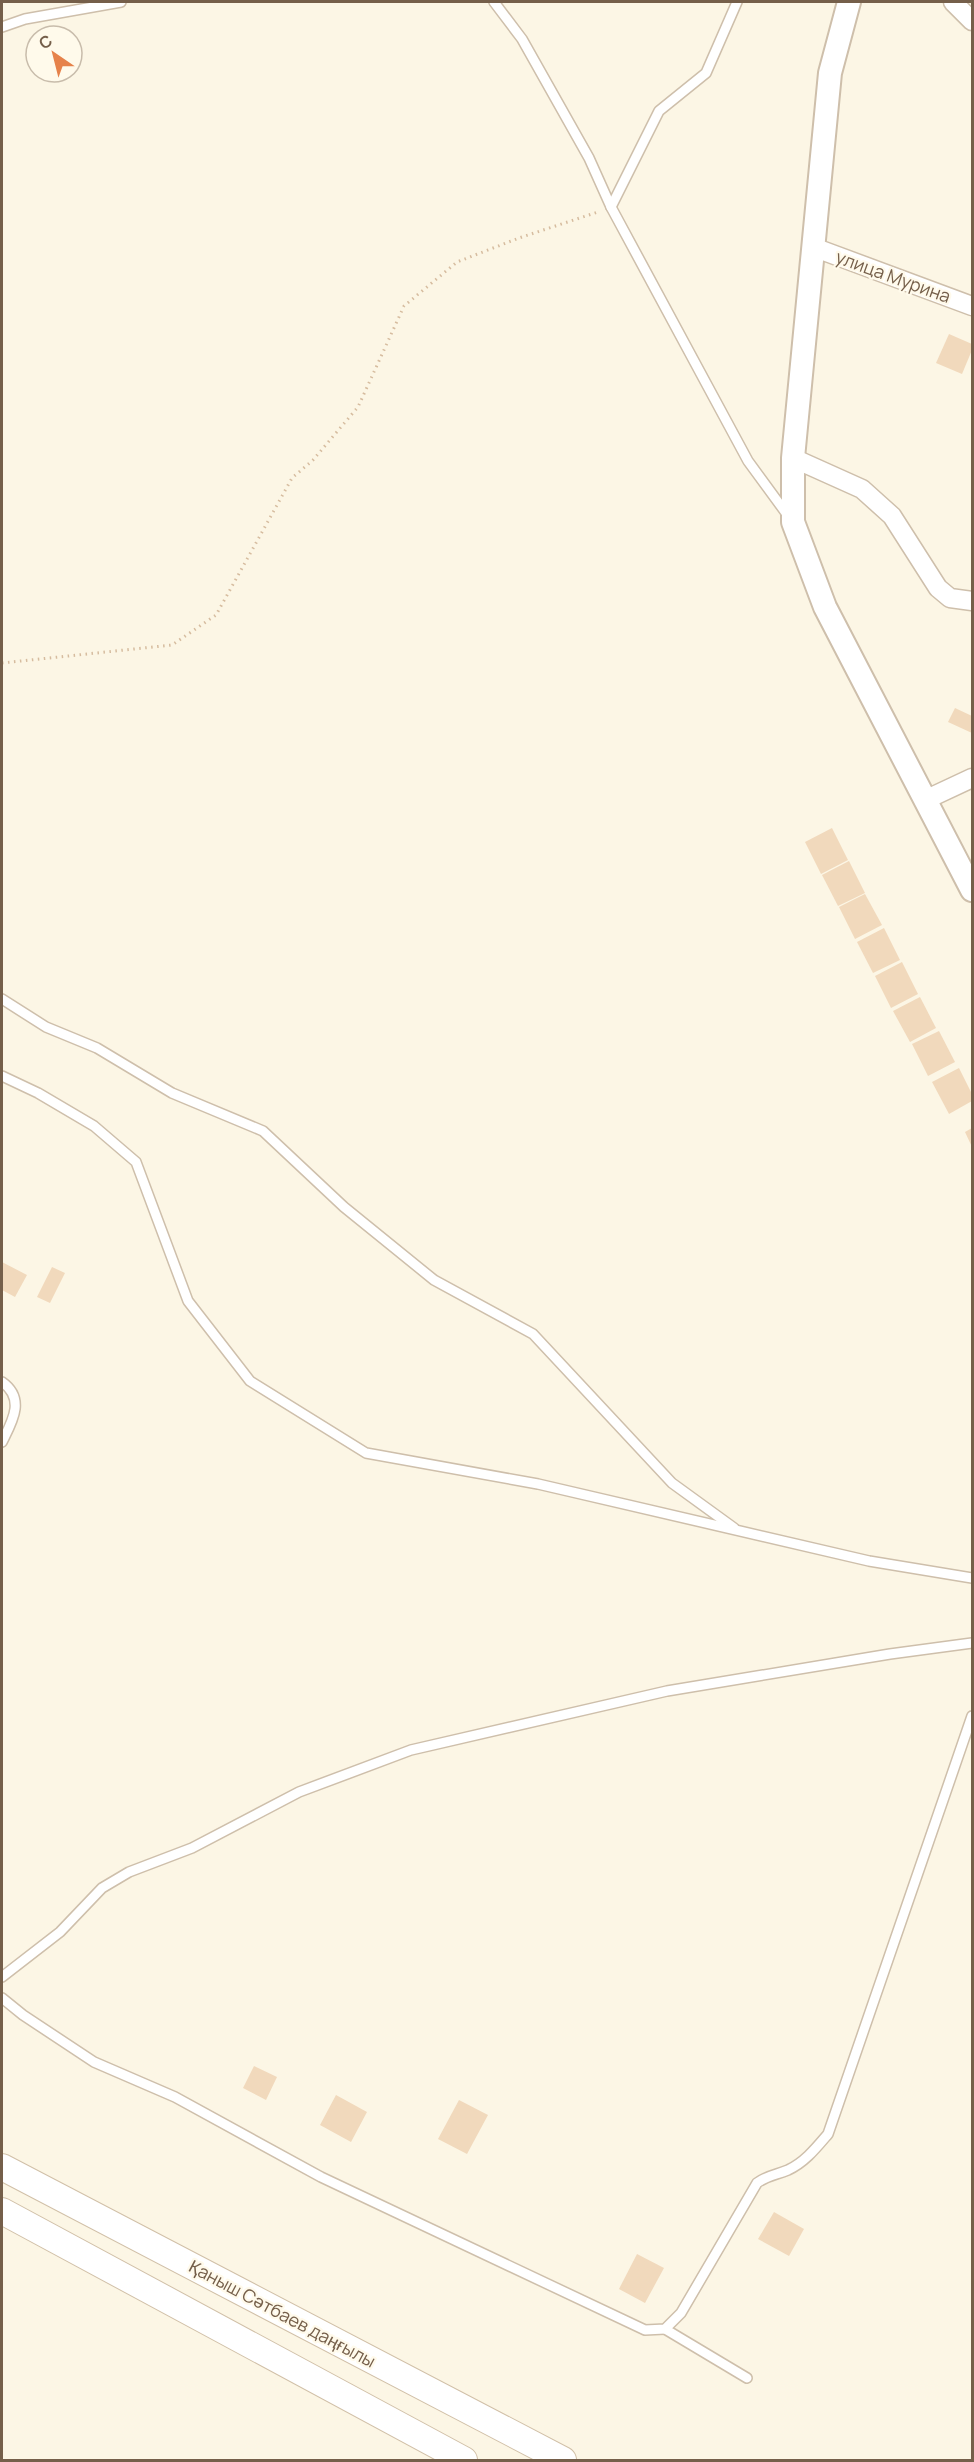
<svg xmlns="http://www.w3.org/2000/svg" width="974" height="2462" viewBox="0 0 974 2462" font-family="Manrope,sans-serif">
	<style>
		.building { fill: #f1d9bc }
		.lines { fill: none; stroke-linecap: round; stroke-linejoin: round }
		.service-casing { stroke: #cebfab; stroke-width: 12 }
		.minor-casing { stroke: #cebfab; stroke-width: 21 }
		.tertiary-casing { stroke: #cebfab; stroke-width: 26 }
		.secondary-casing { stroke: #d1c0a8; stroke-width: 28 }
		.path { stroke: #d6bc9f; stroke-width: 3; stroke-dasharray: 1.5 4.5; stroke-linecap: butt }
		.service { stroke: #fff; stroke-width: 9 }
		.minor { stroke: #fff; stroke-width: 18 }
		.tertiary { stroke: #fff; stroke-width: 22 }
		.secondary { stroke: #fff; stroke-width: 26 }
		.labels { text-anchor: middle; stroke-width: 4.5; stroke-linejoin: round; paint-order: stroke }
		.street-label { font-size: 18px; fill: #755f4a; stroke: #fffaeb }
	</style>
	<rect width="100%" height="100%" fill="#fcf6e5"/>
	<g class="building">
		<path d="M 949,334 L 972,344 L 972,350 L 962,374 L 936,363 Z"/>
		<path d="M 955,708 L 972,716 L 972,733 L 948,722 Z"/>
		<path d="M 832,828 L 848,860 L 821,874 L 805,842 Z"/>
		<path d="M 849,861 L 865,893 L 838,906 L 822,875 Z"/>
		<path d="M 865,894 L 882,925 L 855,939 L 839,907 Z"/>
		<path d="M 884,928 L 900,960 L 873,973 L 857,942 Z"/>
		<path d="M 902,962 L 918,994 L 891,1008 L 875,976 Z"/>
		<path d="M 920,997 L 936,1028 L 910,1042 L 893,1011 Z"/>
		<path d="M 939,1031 L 955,1062 L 928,1076 L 912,1044 Z"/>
		<path d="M 959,1068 L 972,1094 L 972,1101 L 949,1114 L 932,1082 Z"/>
		<path d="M 972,1128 L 972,1147 L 965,1132 Z"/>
		<path d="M 2,1262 L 27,1275 L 15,1297 L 2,1290 Z"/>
		<path d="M 52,1267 L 65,1273 L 50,1303 L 37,1297 Z"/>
		<path d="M 254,2066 L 277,2077 L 266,2100 L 243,2088 Z"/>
		<path d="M 336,2095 L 367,2112 L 351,2142 L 320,2125 Z"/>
		<path d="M 459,2100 L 488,2115 L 467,2154 L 438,2139 Z"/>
		<path d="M 774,2212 L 804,2229 L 789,2256 L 758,2239 Z"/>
		<path d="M 637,2254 L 664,2268 L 645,2303 L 619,2289 Z"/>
	</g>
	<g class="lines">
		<g class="service-casing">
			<g id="service">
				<path d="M 494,2 L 522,39 L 589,158 L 611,207 L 748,461 L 789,517"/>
				<path d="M 2,27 L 25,19 L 121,2"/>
				<path d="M 611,207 L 659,111 L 706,73 L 737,2"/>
				<path d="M 2,999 L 46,1027 L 97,1048 L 172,1093 L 263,1131 L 344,1207 L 434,1280 L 533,1334 L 672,1483 L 734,1528"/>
				<path d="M 2,1076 L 38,1093 L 94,1126 L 136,1162 L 188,1301 L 250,1381 L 366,1453 L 538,1484 L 869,1561 L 972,1578"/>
				<path d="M 2,1382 C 26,1399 12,1422 2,1442"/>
				<path d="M 2,1977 L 60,1932 L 102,1888 L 129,1872 L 192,1848 L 299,1792 L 411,1750 L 667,1691 L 890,1654 L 972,1643"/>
				<path d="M 2,1998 L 23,2015 L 94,2062 L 175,2097 L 321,2177 L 645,2330 L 665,2329 L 681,2313 L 757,2183 C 768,2175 776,2175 788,2170 C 805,2162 816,2148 828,2134 L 972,1716"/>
				<path d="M 665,2329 L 747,2378"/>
			</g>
		</g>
		<g class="minor-casing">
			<g id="minor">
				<path d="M 953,2 L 972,21"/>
				<path d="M 813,247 L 972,306"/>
				<path d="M 793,458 L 862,489 L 892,516 L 938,588 L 950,598 L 972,601"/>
				<path d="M 925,800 L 972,778"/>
			</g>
		</g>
		<g class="tertiary-casing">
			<path id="tertiary" d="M 849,2 L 830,73 L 793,458 L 793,522 L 825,607 L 972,890"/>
		</g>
		<g class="secondary-casing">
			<g id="secondary">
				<path d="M 2,2167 L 563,2460"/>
				<path d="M 2,2211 L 464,2460"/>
			</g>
		</g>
		<path class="path" d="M 2,663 L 172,645 L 216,615 L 292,478 L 313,460 L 358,407 L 404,306 L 457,262 L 519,238 L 598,212"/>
		<use href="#service" class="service"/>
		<use href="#minor" class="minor"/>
		<use href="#tertiary" class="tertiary"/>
		<use href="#secondary" class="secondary"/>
	</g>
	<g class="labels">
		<g class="street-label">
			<text transform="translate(893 277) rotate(20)" y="6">улица Мурина</text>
			<text transform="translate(282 2314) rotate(28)" y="6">Қаныш Сәтбаев даңғылы</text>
		</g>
	</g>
	<rect width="974" height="2462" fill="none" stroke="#755f4a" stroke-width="6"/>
	<g transform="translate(54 54) rotate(325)"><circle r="28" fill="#fffaeb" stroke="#c8bcab" stroke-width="1.5"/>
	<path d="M0-4.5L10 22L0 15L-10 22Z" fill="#e6824a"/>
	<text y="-9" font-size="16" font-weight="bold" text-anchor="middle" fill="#755f4a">С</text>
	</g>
</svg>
